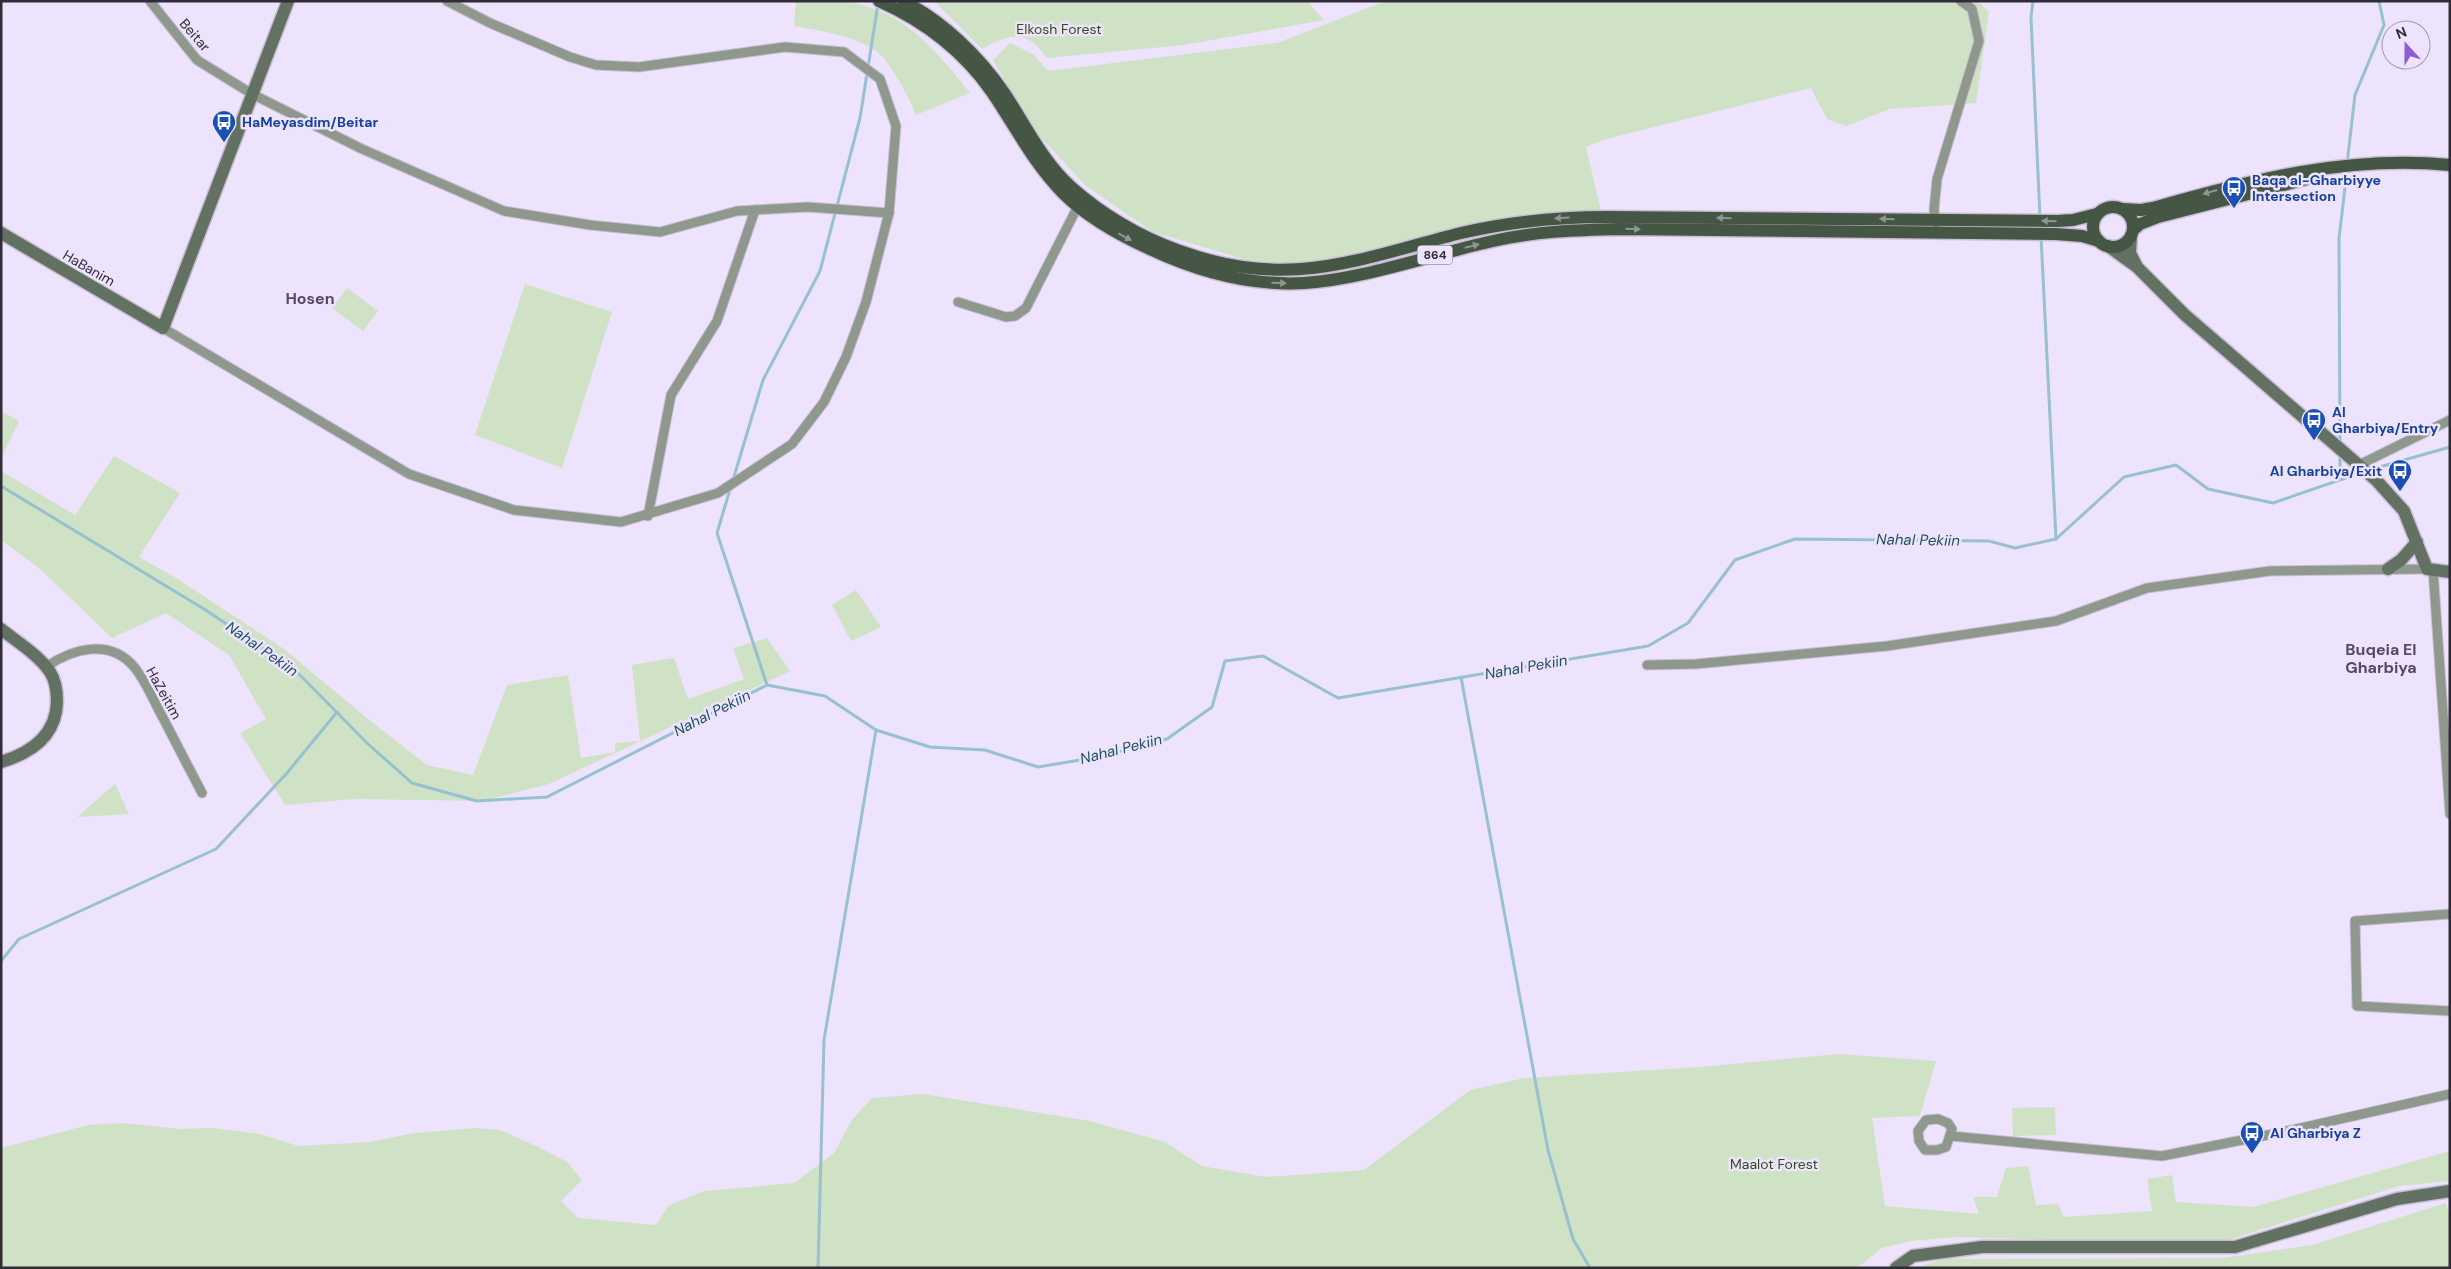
<svg xmlns="http://www.w3.org/2000/svg" width="2451" height="1269" viewBox="0 0 2451 1269" font-family="'DM Sans',sans-serif">
	<style>
		.green { fill: #d0e2c5 }
		.lines { fill: none; stroke-linecap: round; stroke-linejoin: round }
		.stream { stroke: #97c0d0; stroke-width: 3 }
		.street-casing { stroke: #c8bed5; stroke-width: 11 }
		.secondary-casing { stroke: #c8bed5; stroke-width: 15 }
		.primary-casing { stroke: #c8bed5; stroke-width: 15 }
		.street { stroke: #8e988d; stroke-width: 9 }
		.secondary { stroke: #637162; stroke-width: 12 }
		.primary { stroke: #455644; stroke-width: 12 }
		.oneway { fill: #919597 }
		.labels { text-anchor: middle; stroke-width: 5; stroke-linejoin: round; paint-order: stroke }
		.shield { fill: #eee3fc; stroke: #6a6373; stroke-width: 1 }
		.shield-label { font-size: 12px; font-weight: bold; fill: #312c38 }
		.park-label { font-size: 14px; fill: #314b1c; stroke: #eee3fc }
		.street-label { font-size: 14px; fill: #312c38; stroke: #eee3fc }
		.transit-label { font-size: 14px; font-weight: bold; fill: #164399; stroke: #eee3fc; text-anchor: start }
		.water-label { font-size: 15px; font-style: italic; fill: #1b5163; stroke: #eee3fc }
		.quarter-label { font-size: 16px; font-weight: bold; fill: #554963; stroke: #eee3fc }
	</style>
	<rect width="100%" height="100%" fill="#eee3fc"/>
	<g class="green">
		<path d="M 796,1 C 810,1 824,0 838,1 C 901,6 934,48 970,93 L 916,115 C 909,98 890,60 875,50 C 851,35 822,31 794,26 Z"/>
		<path d="M 934,1 L 1307,1 L 1324,20 L 1184,45 L 1047,58 C 1027,29 1010,33 982,49 Z"/>
		<path d="M 1386,1 L 1977,1 L 1989,12 L 1976,103 L 1890,109 L 1846,126 L 1827,119 L 1811,88 L 1606,139 L 1586,147 L 1601,210 L 1539,213 L 1483,223 L 1310,264 L 1250,261 L 1153,232 L 1086,186 L 1033,129 L 993,60 L 1010,43 L 1033,54 L 1048,71 L 1277,43 Z"/>
		<path d="M 525,284 L 612,312 L 562,468 L 475,435 Z"/>
		<path d="M 347,288 L 378,311 L 363,331 L 332,308 Z"/>
		<path d="M 1,412 L 19,421 L 1,459 Z"/>
		<path d="M 114,456 L 180,493 L 139,557 L 173,576 L 284,649 L 373,723 L 427,765 L 473,775 L 507,685 L 568,675 L 581,758 L 615,752 L 615,743 L 640,741 L 632,665 L 674,658 L 688,699 L 744,679 L 733,648 L 767,638 L 790,671 L 549,784 L 483,801 L 354,799 L 285,805 L 240,733 L 266,719 L 229,655 L 166,613 L 112,638 L 39,568 L 1,540 L 1,471 L 75,515 Z"/>
		<path d="M 856,590 L 881,627 L 851,641 L 832,605 Z"/>
		<path d="M 115,784 L 129,814 L 77,817 Z"/>
		<path d="M 1838,1054 L 1936,1061 L 1920,1116 L 1872,1118 L 1885,1206 L 1979,1214 L 1973,1197 L 1997,1197 L 2006,1168 L 2028,1166 L 2036,1205 L 2058,1204 L 2064,1217 L 2152,1211 L 2147,1179 L 2172,1175 L 2176,1202 L 2253,1207 L 2450,1151 L 2450,1181 L 2399,1186 L 2225,1241 L 2188,1244 L 1957,1237 L 1911,1241 L 1882,1248 L 1857,1268 L 1,1268 L 1,1148 L 88,1125 L 124,1123 L 179,1129 L 212,1128 L 261,1134 L 298,1146 L 369,1142 L 415,1133 L 475,1128 L 500,1130 L 536,1146 L 567,1162 L 582,1180 L 561,1201 L 578,1218 L 656,1225 L 669,1205 L 704,1191 L 794,1183 L 834,1153 L 851,1121 L 872,1098 L 923,1094 L 1090,1121 L 1165,1142 L 1202,1166 L 1266,1177 L 1364,1170 L 1470,1090 L 1524,1078 L 1700,1067 Z"/>
		<path d="M 2055,1107 L 2056,1135 L 2013,1136 L 2012,1108 Z"/>
		<path d="M 2446,1203 L 2450,1218 L 2450,1268 L 1914,1268 L 1944,1259 L 2223,1258 L 2312,1245 Z"/>
	</g>
	<g class="lines">
		<g class="stream">
			<path d="M 2033,1 L 2031,17 L 2040,218"/>
			<path d="M 2347,164 L 2355,95 L 2384,25 L 2379,1"/>
			<path d="M 2041,236 L 2056,539"/>
			<path d="M 2340,443 L 2339,239 L 2347,170"/>
			<path d="M 2340,455 L 2340,479"/>
			<path d="M 2369,470 L 2450,447"/>
			<path d="M 733,480 L 763,380 L 820,271 L 860,118 L 878,4"/>
			<path d="M 1,486 L 204,609 L 294,669 L 368,744 L 412,783 L 477,801 L 547,797 L 767,685 L 825,696 L 876,730 L 930,747 L 985,750 L 1038,767 L 1098,757 L 1167,739 L 1212,707 L 1225,661 L 1263,656 L 1338,698 L 1648,646 L 1688,623 L 1735,560 L 1795,539 L 1989,541 L 2015,548 L 2056,539 L 2124,477 L 2176,465 L 2208,489 L 2273,503 L 2363,472"/>
			<path d="M 731,486 L 717,533 L 767,685"/>
			<path d="M 1461,677 L 1548,1150 L 1573,1239 L 1590,1268"/>
			<path d="M 1,961 L 19,939 L 216,849 L 287,773 L 337,712"/>
			<path d="M 818,1268 L 824,1040 L 876,730"/>
		</g>
		<g class="street-casing">
			<g id="street">
				<path d="M 150,1 L 197,60 L 252,94 L 362,149 L 504,211 L 590,225 L 660,232 L 737,211 L 808,207 L 889,213"/>
				<path d="M 1936,223 L 1934,210 L 1937,179 L 1979,41 L 1972,9 L 1961,1"/>
				<path d="M 958,302 L 1006,317 L 1015,316 L 1026,308 L 1078,206"/>
				<path d="M 163,328 L 409,474 L 514,510 L 621,522 L 718,493 L 792,444 L 824,402 L 846,357 L 866,302 L 889,213 L 896,126 L 880,79 L 844,52 L 785,47 L 639,67 L 596,65 L 570,57 L 490,23 L 447,1"/>
				<path d="M 2359,465 L 2450,420"/>
				<path d="M 648,516 L 671,395 L 717,321 L 755,210"/>
				<path d="M 2433,569 L 2450,814"/>
				<path d="M 1647,665 L 1696,664 L 1887,646 L 2056,621 L 2147,588 L 2270,571 L 2427,569"/>
				<path d="M 46,667 C 73,648 111,638 135,668 C 147,683 154,702 163,718 C 176,743 189,768 202,793"/>
				<path d="M 2450,914 L 2355,921 L 2357,1006 L 2450,1011"/>
				<path d="M 1938,1119 L 1948,1123 L 1952,1129 L 1946,1147 L 1937,1150 L 1925,1150 L 1919,1141 L 1918,1131 L 1926,1120 Z"/>
				<path d="M 1951,1136 L 2162,1156 L 2292,1130 L 2450,1094"/>
			</g>
		</g>
		<g class="secondary-casing">
			<g id="secondary">
				<path d="M 1,233 L 163,328 L 288,1"/>
				<path d="M 2131,236 L 2130,253 L 2136,265"/>
				<path d="M 2108,246 L 2137,267 L 2185,315 L 2376,480 L 2404,511 L 2427,569 L 2450,572"/>
				<path d="M 2388,569 L 2401,560 L 2417,542"/>
				<path d="M 1,629 C 17,642 39,655 50,672 C 56,681 57,692 57,702 C 56,736 31,753 1,762"/>
				<path d="M 1896,1268 L 1913,1256 L 1982,1247 L 2235,1247 L 2397,1199 L 2450,1191"/>
			</g>
		</g>
		<g class="primary-casing">
			<g id="primary">
				<path d="M 879,1 C 924,21 964,52 992,92 C 1015,126 1034,164 1064,194 C 1088,218 1119,235 1150,249 C 1199,272 1250,286 1304,283 C 1365,279 1433,254 1493,241 C 1536,231 1578,230 1621,229 L 2056,234 L 2082,236 L 2099,241"/>
				<path d="M 903,1 C 943,21 980,57 1005,94 C 1026,126 1043,162 1071,187 C 1132,241 1219,275 1301,269 C 1355,265 1408,246 1461,233 C 1509,222 1557,217 1607,217 L 2058,221 L 2073,220 L 2097,214"/>
				<circle cx="2113" cy="227" r="20"/>
				<path d="M 2122,209 L 2141,210 L 2153,208 C 2251,180 2348,155 2450,165"/>
				<path d="M 2133,230 L 2140,224 L 2158,217 L 2318,176"/>
			</g>
		</g>
		<use href="#street" class="street"/>
		<use href="#secondary" class="secondary"/>
		<use href="#primary" class="primary"/>
	</g>
	<defs><path id="oneway-solid" d="M-6-.8H1V-3.2L6.5 0L1 3.2V.8H-6Z" transform="scale(1.25)"/></defs>
	<g class="oneway">
		<use href="#oneway-solid" transform="translate(2210 192) rotate(164)"/>
		<use href="#oneway-solid" transform="translate(1562 218) rotate(177)"/>
		<use href="#oneway-solid" transform="translate(1724 218) rotate(-179)"/>
		<use href="#oneway-solid" transform="translate(1887 219) rotate(-179)"/>
		<use href="#oneway-solid" transform="translate(2049 221) rotate(-179)"/>
		<use href="#oneway-solid" transform="translate(1633 229) rotate(1)"/>
		<use href="#oneway-solid" transform="translate(1125 237) rotate(28)"/>
		<use href="#oneway-solid" transform="translate(1472 246) rotate(-14)"/>
		<use href="#oneway-solid" transform="translate(1279 283) rotate(2)"/>
	</g>
	<defs>
		<g id="bus-pin" transform="scale(1.25)"><path d="M0 17L-7.5 6A9.5 9.5 0 1 1 7.5 6Z" fill="#1a4fb4" stroke="#eee3fc"/><path d="M-5-6H5V4H4V6H2V4H-2V6H-4V4H-5ZM-3.5-4V0h7V-4ZM-3.5 1.2v1.5H-2V1.2ZM2 1.2v1.5H3.5V1.2Z" fill="#fff"/></g>
	</defs>
	<g fill-rule="evenodd">
		<use href="#bus-pin" x="224" y="122"/>
		<use href="#bus-pin" x="2234" y="188"/>
		<use href="#bus-pin" x="2314" y="420"/>
		<use href="#bus-pin" x="2400" y="471"/>
		<use href="#bus-pin" x="2252" y="1133"/>
	</g>
	<g class="labels">
		<rect class="shield" x="1417.5" y="245.5" width="35" height="19" rx="4"/>
		<g class="shield-label">
			<text x="1435" y="259">864</text>
		</g>
		<g class="park-label">
			<text x="1059" y="34">Elkosh Forest</text>
			<text x="1774" y="1169">Maalot Forest</text>
		</g>
		<g class="street-label">
			<text transform="translate(195 35) rotate(49)" y="5">Beitar</text>
			<text transform="translate(89 268) rotate(30)" y="5">HaBanim</text>
			<text transform="translate(164 693) rotate(61)" y="5">HaZeitim</text>
		</g>
		<g class="transit-label">
			<text x="242" y="127">HaMeyasdim/Beitar</text>
			<text x="2252" y="185">Baqa al-Gharbiyye<tspan x="2252" dy="16">Intersection</tspan></text>
			<text x="2332" y="417">Al<tspan x="2332" dy="16">Gharbiya/Entry</tspan></text>
			<text x="2382" y="476" text-anchor="end">Al Gharbiya/Exit</text>
			<text x="2270" y="1138">Al Gharbiya Z</text>
		</g>
		<g class="water-label">
			<text transform="translate(1918 540) rotate(1)" y="5">Nahal Pekiin</text>
			<text transform="translate(262 649) rotate(35)" y="5">Nahal Pekiin</text>
			<text transform="translate(1526 667) rotate(-10)" y="5">Nahal Pekiin</text>
			<text transform="translate(712 713) rotate(-27)" y="5">Nahal Pekiin</text>
			<text transform="translate(1121 749) rotate(-14)" y="5">Nahal Pekiin</text>
		</g>
		<g class="quarter-label">
			<text x="310" y="304">Hosen</text>
			<text x="2381" y="655">Buqeia El<tspan x="2381" dy="18">Gharbiya</tspan></text>
		</g>
	</g>
	<rect width="2451" height="1269" fill="none" stroke="#312c38" stroke-width="5"/>
	<g transform="translate(2406 45) rotate(339)"><circle r="24" fill="#eee3fc" stroke="#a29aae"/>
	<path d="M0-4L9 19L0 12L-9 19Z" fill="#905cd4"/>
	<text y="-8" font-size="14" font-weight="bold" text-anchor="middle" fill="#312c38">N</text>
	</g>
</svg>
